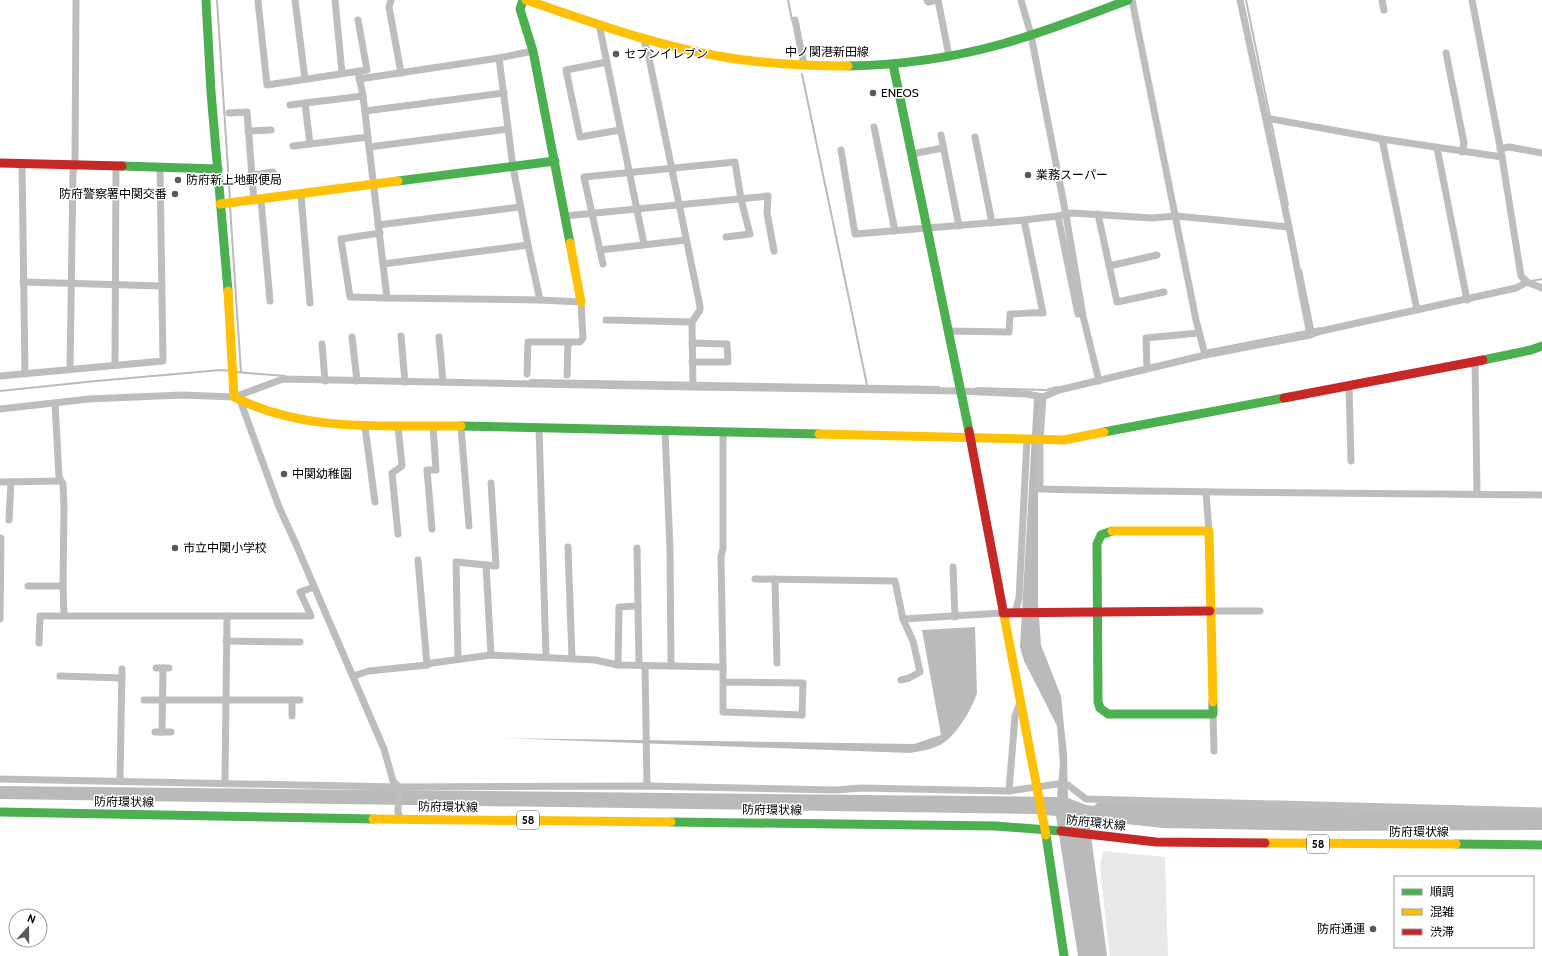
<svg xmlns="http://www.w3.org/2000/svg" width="1542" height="956" viewBox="0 0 1542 956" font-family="Cabin,'Noto Sans JP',sans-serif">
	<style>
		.green { fill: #e8e8e8 }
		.water { fill: #bababa }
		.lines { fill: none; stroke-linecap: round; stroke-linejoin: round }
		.stream { stroke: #bababa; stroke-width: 2 }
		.street { stroke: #bdbdbd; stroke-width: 7 }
		.fast { stroke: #4caf50; stroke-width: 9 }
		.slow { stroke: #ffc107; stroke-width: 9 }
		.jam { stroke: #c62828; stroke-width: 9 }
		.poi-dot { fill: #595959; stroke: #fff; stroke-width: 1.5 }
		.labels { text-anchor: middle; stroke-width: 3; stroke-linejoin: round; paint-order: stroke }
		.shield { fill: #fff; stroke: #4c4c4c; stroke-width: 1 }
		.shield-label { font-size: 11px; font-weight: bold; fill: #000 }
		.street-label { font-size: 12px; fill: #000; stroke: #fff }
		.poi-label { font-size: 12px; fill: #000; stroke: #fff; text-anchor: start }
	</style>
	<rect width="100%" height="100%" fill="#fff"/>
	<path class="green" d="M 1103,851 L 1165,857 L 1168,956 L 1110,956 L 1100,869 Z"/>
	<g class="water">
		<path d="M 1034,399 L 1041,399 L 1039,444 L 1038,493 L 1038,602 L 1041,645 L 1061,696 L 1067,755 L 1068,798 L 1086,805 L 1094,806 L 1098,802 L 1542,811 L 1542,830 L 1325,831 L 1163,828 L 1089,820 L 1107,956 L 1078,956 L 1056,816 L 1034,814 L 0,799 L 0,786 L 1057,797 L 1060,763 L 1057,726 L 1041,694 L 1024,661 L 1020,647 Z"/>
		<path d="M 975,627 L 977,693 C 972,710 954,739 938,746 C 930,750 919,751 910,753 L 498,738 L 914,744 L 941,735 L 922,630 Z"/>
	</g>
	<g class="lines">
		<g class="stream">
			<path d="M 217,0 L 230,200"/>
			<path d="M 788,0 L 792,20"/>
			<path d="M 1246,0 L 1270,117"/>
			<path d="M 802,74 L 867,385"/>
			<path d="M 1271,121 L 1288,205"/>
			<path d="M 230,206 L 241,372"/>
			<path d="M 1301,270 L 1313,329"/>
			<path d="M 1532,281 L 1542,279"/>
			<path d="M 1311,330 L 1320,328"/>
			<path d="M 1205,351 L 1307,331"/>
			<path d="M 236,372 L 285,376"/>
			<path d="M 530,380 L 939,387"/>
			<path d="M 976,388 L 1046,390 L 1057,387"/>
			<path d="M 0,391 L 96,381 L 221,370 L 230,371"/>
		</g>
		<g class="street">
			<path d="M 295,0 L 305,79"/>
			<path d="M 335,0 L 342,73"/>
			<path d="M 391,0 L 389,7 L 401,73"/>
			<path d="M 927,0 L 928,2 L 937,0"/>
			<path d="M 938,0 L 949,56"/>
			<path d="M 1021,0 L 1031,35 L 1066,215 L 1083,316 L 1099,381"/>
			<path d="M 1132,0 L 1196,320 L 1205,355"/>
			<path d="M 1240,0 L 1289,227 L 1310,335"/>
			<path d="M 1382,0 L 1384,10"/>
			<path d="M 1472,0 L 1502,157 L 1521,276 L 1527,282 L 1542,288"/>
			<path d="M 258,1 L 267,85 L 367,70 L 358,20"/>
			<path d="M 795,20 L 804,65"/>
			<path d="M 599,24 L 644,244"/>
			<path d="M 643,38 L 648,53 L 700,306 L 700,310 L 692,322 L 693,387"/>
			<path d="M 1446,53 L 1464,143 L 1462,152"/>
			<path d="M 499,58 L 513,167 L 528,245 L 540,300"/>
			<path d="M 607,62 L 566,70 L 580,137 L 620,130"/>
			<path d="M 358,71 L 363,96 L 387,298 L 540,300 L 581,302 L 583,338 L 580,342 L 528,342 L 527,374"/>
			<path d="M 359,79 L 499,58 L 533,51"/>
			<path d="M 363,96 L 305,103 L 310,144 L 368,137"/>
			<path d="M 290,105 L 305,103"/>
			<path d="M 365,111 L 504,93"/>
			<path d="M 229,113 L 247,112 L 254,201"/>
			<path d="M 1266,118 L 1382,139 L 1502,157"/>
			<path d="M 874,127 L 895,231"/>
			<path d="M 248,131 L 271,130"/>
			<path d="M 941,135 L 959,226"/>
			<path d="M 975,137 L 992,223"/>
			<path d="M 1382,139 L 1417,310"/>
			<path d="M 293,146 L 310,144"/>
			<path d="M 369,147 L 508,129"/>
			<path d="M 1437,148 L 1467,300"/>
			<path d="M 1500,149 L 1509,147 L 1542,153"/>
			<path d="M 841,150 L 855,234 L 1024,220 L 1058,216 L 1072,213 L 1152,218 L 1176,216 L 1289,227"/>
			<path d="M 912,154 L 943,148"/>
			<path d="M 22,163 L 25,374"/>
			<path d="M 252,175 L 273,172"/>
			<path d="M 301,195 L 310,303"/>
			<path d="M 261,200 L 270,301"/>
			<path d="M 1098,214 L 1117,302 L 1164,292"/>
			<path d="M 565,216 L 768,196 L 767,213 L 774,251"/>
			<path d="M 1058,216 L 1078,314"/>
			<path d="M 378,225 L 520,207"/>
			<path d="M 380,233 L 341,239 L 350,297 L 387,298"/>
			<path d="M 600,250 L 686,240"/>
			<path d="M 383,264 L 528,245"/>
			<path d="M 603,264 L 584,177 L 735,162 L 741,199 L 750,234 L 726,237"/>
			<path d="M 1109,266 L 1157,255"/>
			<path d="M 23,282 L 162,286"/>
			<path d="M 606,320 L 692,322"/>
			<path d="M 948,331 L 1009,332 L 1010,314 C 1021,314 1031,312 1043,313 L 1024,220"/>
			<path d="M 401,336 L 405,382"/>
			<path d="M 352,337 L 357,381"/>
			<path d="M 439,337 L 443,382"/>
			<path d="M 692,343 L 727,344 L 728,362 L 692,362"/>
			<path d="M 322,344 L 325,381"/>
			<path d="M 1475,361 L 1477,494"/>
			<path d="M 115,365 L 116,166"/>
			<path d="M 70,369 L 73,172 L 75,165 L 76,0"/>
			<path d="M 1147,369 L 1146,338 L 1199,333"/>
			<path d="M 567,375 L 568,343"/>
			<path d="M 0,376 L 163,361 L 160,167"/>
			<path d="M 1349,386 L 1351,461"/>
			<path d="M 1043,397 L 1040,440 L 1040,489 C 1207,493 1374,493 1542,495"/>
			<path d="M 240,400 L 279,507 L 295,542 L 384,749 L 393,781 L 399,787 L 398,812 L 400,819"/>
			<path d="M 55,403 L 59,477 L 63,484 L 64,508 L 63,586 L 64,615"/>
			<path d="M 0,409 L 89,399 L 182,395 L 234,397 L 283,379 L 693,387 L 961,391 L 1026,394 L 1043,397 L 1059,390 L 1205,355 L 1310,335 L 1321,331 L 1516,288 L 1527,282"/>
			<path d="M 365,427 L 375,502"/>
			<path d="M 461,427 L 469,526"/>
			<path d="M 539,428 L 546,656"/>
			<path d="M 665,430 L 670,549 L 671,666"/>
			<path d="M 723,431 L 723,548 L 721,556 L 723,667 L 723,712 L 802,715 L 803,683 L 723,682"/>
			<path d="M 0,482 L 60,481"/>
			<path d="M 1206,493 L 1209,531"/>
			<path d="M 9,520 L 11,482"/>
			<path d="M 432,529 L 427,470 L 436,470 L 433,426"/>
			<path d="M 398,534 L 392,473 L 402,466 L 398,426"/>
			<path d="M 568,547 L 572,658"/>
			<path d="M 637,548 L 639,665"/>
			<path d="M 418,560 L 427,665"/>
			<path d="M 486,565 L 491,655"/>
			<path d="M 953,567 L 955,617"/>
			<path d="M 755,579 L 895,581 L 903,619 L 913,641 L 920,672 L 909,678 L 901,680"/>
			<path d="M 775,579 L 777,663"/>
			<path d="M 28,586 L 63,586"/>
			<path d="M 1210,611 L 1260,611"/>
			<path d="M 1015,613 L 1019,598 L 1027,439"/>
			<path d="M 0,619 L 1,538"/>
			<path d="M 903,619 L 1003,613"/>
			<path d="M 226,641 L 300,642"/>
			<path d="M 39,643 L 40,616 L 311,616 L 300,592 L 314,587"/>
			<path d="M 458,659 L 456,562 L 496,566 L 491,483"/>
			<path d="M 618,665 L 619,607 L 638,606"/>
			<path d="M 645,666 L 647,786"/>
			<path d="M 156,668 L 169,668"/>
			<path d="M 60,676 L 122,678"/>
			<path d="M 353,676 L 369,671 L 427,665 L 432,663 L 491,655 L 595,660 L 618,665 L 723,667"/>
			<path d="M 144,700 L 300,700"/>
			<path d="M 292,700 L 292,716"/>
			<path d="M 1213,714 L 1214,751"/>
			<path d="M 155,732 L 171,732"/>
			<path d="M 162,732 L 163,668"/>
			<path d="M 0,779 L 399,787 L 647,786 L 836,790 L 861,788 L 1009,791 L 1057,784 L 1068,785 L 1086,799 L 1542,811"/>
			<path d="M 120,781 L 122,669"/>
			<path d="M 225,782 L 227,616"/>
			<path d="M 1009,791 L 1015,716 L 1020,703"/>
		</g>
		<g class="fast">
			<path d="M 206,0 L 211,92 L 228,291"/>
			<path d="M 523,0 L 520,9 L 533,51 L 570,243"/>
			<path d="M 893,64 L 969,431"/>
			<path d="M 848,66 C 900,65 952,58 1002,44 C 1045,32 1086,16 1128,0"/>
			<path d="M 122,166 L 218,169"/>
			<path d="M 398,181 L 555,161"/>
			<path d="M 1483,360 L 1531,350 L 1542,346"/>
			<path d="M 461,426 L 819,434"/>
			<path d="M 1104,432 L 1284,398"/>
			<path d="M 1112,531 L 1101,535 L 1097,544 L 1098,702 L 1100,708 L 1108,714 L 1213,714 L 1213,702"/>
			<path d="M 0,812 L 373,819"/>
			<path d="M 671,822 L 996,826 L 1061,831"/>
			<path d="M 1046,835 L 1064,956"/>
			<path d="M 1456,844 L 1542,845"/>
		</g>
		<g class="slow">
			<path d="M 526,0 C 589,21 653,45 718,56 C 762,64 805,66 848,66"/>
			<path d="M 220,204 L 398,181"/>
			<path d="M 570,243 L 581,302"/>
			<path d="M 228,291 L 234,397 C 306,433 383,425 461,426"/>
			<path d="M 819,434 L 1064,440 L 1104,432"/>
			<path d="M 1112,531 L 1209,531 L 1213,702"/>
			<path d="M 1003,610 L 1046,835"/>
			<path d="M 373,819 L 671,822"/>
			<path d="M 1265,843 L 1456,844"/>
		</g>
		<g class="jam">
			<path d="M 0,163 L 122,166"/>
			<path d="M 1284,398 L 1483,360"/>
			<path d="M 969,431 L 1003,610"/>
			<path d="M 1003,613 L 1210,611"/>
			<path d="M 1061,831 L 1156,842 L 1265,843"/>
		</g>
	</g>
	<g class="poi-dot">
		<circle cx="616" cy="54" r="4"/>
		<circle cx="873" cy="93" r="4"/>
		<circle cx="1028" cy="175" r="4"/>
		<circle cx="178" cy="180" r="4"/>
		<circle cx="175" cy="194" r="4"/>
		<circle cx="284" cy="474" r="4"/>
		<circle cx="175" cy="548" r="4"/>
		<circle cx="1373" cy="929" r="4"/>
	</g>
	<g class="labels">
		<g class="shield">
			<rect x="517" y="811" width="22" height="18" rx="3"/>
			<rect x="1307" y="835" width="22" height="18" rx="3"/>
		</g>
		<g class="shield-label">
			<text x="528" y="824">58</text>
			<text x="1318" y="848">58</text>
		</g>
		<g class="street-label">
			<text x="827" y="56">中ノ関港新田線</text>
			<text transform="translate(124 802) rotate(1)" y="4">防府環状線</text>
			<text transform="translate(448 807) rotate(1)" y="4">防府環状線</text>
			<text transform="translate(772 810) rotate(1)" y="4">防府環状線</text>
			<text transform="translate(1096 823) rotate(6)" y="4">防府環状線</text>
			<text x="1419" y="836">防府環状線</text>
		</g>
		<g class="poi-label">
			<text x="624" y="58">セブンイレブン</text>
			<text x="881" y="97">ENEOS</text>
			<text x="1036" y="179">業務スーパー</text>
			<text x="186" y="184">防府新上地郵便局</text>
			<text x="167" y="198" text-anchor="end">防府警察署中関交番</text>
			<text x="292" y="478">中関幼稚園</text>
			<text x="183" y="552">市立中関小学校</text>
			<text x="1365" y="933" text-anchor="end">防府通運</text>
		</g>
	</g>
	<rect x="1394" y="876" width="140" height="72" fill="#ffffff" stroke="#999999"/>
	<rect x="1402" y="889" width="20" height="6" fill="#4caf50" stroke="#999999"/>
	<text x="1430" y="896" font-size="12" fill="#000000">順調</text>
	<rect x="1402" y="909" width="20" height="6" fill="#ffc107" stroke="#999999"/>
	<text x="1430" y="916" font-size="12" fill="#000000">混雑</text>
	<rect x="1402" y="929" width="20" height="6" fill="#c62828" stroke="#999999"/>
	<text x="1430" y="936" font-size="12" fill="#000000">渋滞</text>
	<g transform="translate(28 928) rotate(21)"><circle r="19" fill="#ffffff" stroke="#999999"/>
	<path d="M0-3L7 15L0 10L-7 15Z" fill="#595959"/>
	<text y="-6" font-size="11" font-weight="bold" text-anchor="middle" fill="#000000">N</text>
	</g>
</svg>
